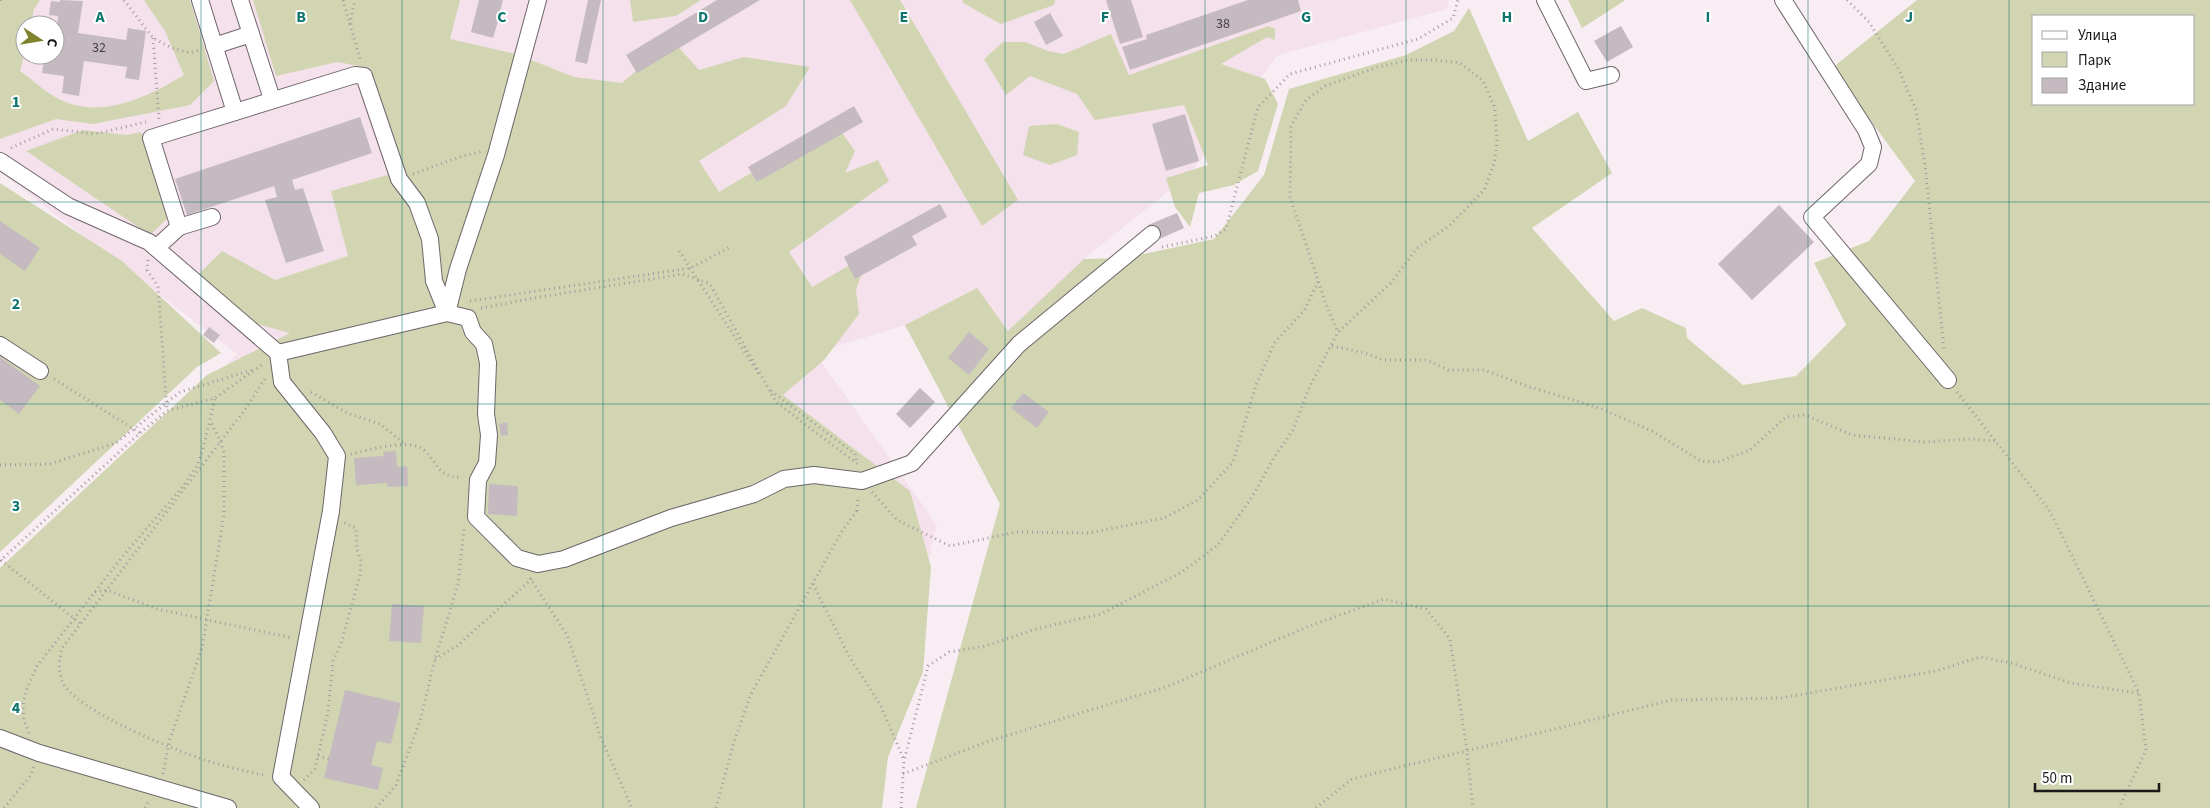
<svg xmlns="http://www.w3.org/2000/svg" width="2210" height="808" viewBox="0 0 2210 808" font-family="'Source Sans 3',sans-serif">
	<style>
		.built { fill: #f4e1ec; fill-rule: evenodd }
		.green { fill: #d2d5b1; fill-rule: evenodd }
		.building { fill: #c5bac0 }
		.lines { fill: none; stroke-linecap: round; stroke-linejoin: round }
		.minor-casing { stroke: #6f656a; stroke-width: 18 }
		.path { stroke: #a39ba0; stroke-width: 3; stroke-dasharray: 1 4; stroke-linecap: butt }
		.minor { stroke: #fff; stroke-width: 16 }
		.grid { fill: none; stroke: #0f766e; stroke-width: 1; stroke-opacity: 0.55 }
		.labels { text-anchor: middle; stroke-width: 4; stroke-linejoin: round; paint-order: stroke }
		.number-label { font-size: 14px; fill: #464044 }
		.grid-label { font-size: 16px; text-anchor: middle; font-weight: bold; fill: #0f766e; stroke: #fff; stroke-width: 4; stroke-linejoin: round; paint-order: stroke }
	</style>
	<rect width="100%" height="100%" fill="#f8edf3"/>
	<path class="built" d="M 0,0 L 1449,0 L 1447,9 L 1278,55 L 1190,174 L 1084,259 L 1008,332 L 976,288 L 905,325 L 815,353 L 937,525 L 867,808 L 0,808 L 0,601 L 237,354 L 0,172 ZM 25,25 L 55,25 L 55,55 L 25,55 Z"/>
	<g class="green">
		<path d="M 0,0 L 40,0 L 34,9 L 31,25 L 25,25 L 25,53 L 20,71 C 36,82 50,97 68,103 C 108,117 151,95 184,75 L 165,31 L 144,0 L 190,0 L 214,81 L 190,105 L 93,124 L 56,119 L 0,139 Z"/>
		<path d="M 253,0 L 460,0 L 450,39 L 516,54 L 574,77 L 622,83 L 672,40 L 699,70 L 744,57 L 810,67 L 786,106 L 699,161 L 719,192 L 835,123 L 855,151 L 845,173 L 878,160 L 889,181 L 789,252 L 812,287 L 869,254 L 856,290 L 859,314 L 824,360 L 783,395 L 910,491 L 931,567 L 923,672 L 888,757 L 882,808 L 0,808 L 0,568 L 207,375 L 290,333 L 257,324 L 238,322 L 197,276 L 222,251 L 275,280 L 348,256 L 331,191 L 402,171 L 370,68 L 337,62 L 276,76 Z"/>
		<path d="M 630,0 L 701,0 L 676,16 L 633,22 Z"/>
		<path d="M 850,0 L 900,0 L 1018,200 L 982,226 Z"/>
		<path d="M 963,0 L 1055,0 L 1054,5 L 1001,24 L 963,3 Z"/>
		<path d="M 1568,0 L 1624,0 L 1624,1 L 1582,28 Z"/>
		<path d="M 1917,0 L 2210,0 L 2210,808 L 916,808 L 1000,504 L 905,325 L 977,288 L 1008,331 L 1084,259 L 1125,258 L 1214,239 L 1264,175 L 1289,89 L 1406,55 L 1454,31 L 1469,8 L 1528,141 L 1578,112 L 1612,173 L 1532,228 L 1614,321 L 1642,308 L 1686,328 L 1687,338 L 1743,385 L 1796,376 L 1846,325 L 1814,263 L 1869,241 L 1915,181 L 1832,68 ZM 2034,16 L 2194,16 L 2194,104 L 2034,104 Z"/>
		<path d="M 1269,26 L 1275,29 L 1275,40 L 1267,37 L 1221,64 L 1265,79 L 1278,104 L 1258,171 L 1234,185 L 1199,193 L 1190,227 L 1175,207 L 1166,178 L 1208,165 L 1184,105 L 1095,120 L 1077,94 L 1030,76 L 1006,95 L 984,59 L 1003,42 L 1025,42 L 1048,51 L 1064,54 L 1111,34 L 1129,75 Z"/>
		<path d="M 1057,124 L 1079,132 L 1077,155 L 1050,165 L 1023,155 L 1029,126 Z"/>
		<path d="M 83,130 L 127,135 L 141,132 L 169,217 L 150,235 L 26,151 Z"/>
		<path d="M 0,183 L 122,261 L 221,353 L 197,367 L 0,552 Z"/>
	</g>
	<g class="building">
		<path d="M 60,0 L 83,1 L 78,33 L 126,40 L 128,28 L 146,31 L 139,80 L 125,78 L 127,67 L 84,61 L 79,96 L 62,93 L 64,76 L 42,73 L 45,55 L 55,55 L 58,16 L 49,15 L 51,1 L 60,2 Z"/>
		<path d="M 479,0 L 503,0 L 500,11 L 503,12 L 501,22 L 498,21 L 493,38 L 471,32 Z"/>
		<path d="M 588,0 L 601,0 L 587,64 L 575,61 Z"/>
		<path d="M 717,0 L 760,0 L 637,73 L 626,55 Z"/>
		<path d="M 1106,0 L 1131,0 L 1143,37 L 1120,44 Z"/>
		<path d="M 1248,0 L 1298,0 L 1301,11 L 1130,70 L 1122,47 L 1147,39 L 1146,35 Z"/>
		<path d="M 1050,13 L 1063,36 L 1046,45 L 1034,22 Z"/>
		<path d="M 1621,26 L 1633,47 L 1607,62 L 1594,41 Z"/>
		<path d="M 854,106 L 863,122 L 757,182 L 748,167 Z"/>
		<path d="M 1185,114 L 1199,161 L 1166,171 L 1152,124 Z"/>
		<path d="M 360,117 L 372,153 L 292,180 L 295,190 L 303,188 L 324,251 L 286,263 L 265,200 L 277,197 L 274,186 L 187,215 L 175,179 Z"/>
		<path d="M 940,204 L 947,217 L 912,236 L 917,245 L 855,279 L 844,257 Z"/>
		<path d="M 1779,205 L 1814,242 L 1752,300 L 1718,264 Z"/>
		<path d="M 1177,213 L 1184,228 L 1155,241 L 1148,225 Z"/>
		<path d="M 0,221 L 40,248 L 25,271 L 0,254 Z"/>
		<path d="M 209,327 L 220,335 L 214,343 L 203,335 Z"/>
		<path d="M 969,332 L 989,349 L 969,375 L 948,358 Z"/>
		<path d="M 0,357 L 40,386 L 19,414 L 0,400 Z"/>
		<path d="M 920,388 L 935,402 L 910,428 L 896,414 Z"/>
		<path d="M 1023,393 L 1049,412 L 1037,428 L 1011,408 Z"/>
		<path d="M 507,422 L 508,435 L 501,436 L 499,424 Z"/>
		<path d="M 396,451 L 397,467 L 407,466 L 408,486 L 387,487 L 387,483 L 356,485 L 354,458 L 384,456 L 383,452 Z"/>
		<path d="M 489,484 L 518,486 L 517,516 L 488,514 Z"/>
		<path d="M 392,604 L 424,606 L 421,643 L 389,641 Z"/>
		<path d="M 345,690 L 401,703 L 391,744 L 377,741 L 371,765 L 383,768 L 378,790 L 324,778 Z"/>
	</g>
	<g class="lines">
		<g class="minor-casing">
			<g id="minor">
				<path d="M 200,0 L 235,112"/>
				<path d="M 240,0 L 272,99"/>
				<path d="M 1545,0 L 1586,81 L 1611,75"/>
				<path d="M 1783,0 L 1866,130 L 1873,147 L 1869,164 L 1812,217 L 1948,380"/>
				<path d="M 214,46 L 251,34"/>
				<path d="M 0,161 L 68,206 L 149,242 L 278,353 L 282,382 L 323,433 L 337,456 L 331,511 L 281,777 L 311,808"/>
				<path d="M 212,217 L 179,227 L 151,138 L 355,75 L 364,76 L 399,179 L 417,203 L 430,239 L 434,281 L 447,313 L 468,318 L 473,332 L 484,344 L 488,363 L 486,414 L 489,435 L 487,463 L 478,480 L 476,517 L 517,558 L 538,564 L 564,559 L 671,518 L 754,494 L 784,479 L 814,475 L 862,481 L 912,463 L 1019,344 L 1152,234"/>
				<path d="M 156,248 L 179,227"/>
				<path d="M 0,345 L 40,371"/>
				<path d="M 278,353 L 447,313 L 458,269 L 496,155 L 538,0"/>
				<path d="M 0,738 L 39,753 L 228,808"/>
			</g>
		</g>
		<g class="path">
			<path d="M 124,0 L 153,38 L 172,48 L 190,53 L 199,50"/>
			<path d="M 343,0 L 360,59"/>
			<path d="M 1847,0 L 1869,22 L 1899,70 L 1916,110 L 1925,165 L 1944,349"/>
			<path d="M 0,1 L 0,0"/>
			<path d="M 350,24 L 355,0"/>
			<path d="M 153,38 L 159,119"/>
			<path d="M 11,148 L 53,129 L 95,134 L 146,122"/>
			<path d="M 413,174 L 462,156 L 481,152"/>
			<path d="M 1162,247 L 1215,236 L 1226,229 L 1258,107 L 1290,74 L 1418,39 L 1453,18 L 1458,0"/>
			<path d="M 679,251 L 759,374"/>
			<path d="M 148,260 L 147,270 L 158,286 L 167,411"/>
			<path d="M 470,301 L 691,268 L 732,246"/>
			<path d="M 481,308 L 540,297 L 683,274 L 710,284 L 776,402 L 859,465"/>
			<path d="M 1332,346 L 1365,353 L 1383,360 L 1427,360 L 1448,370 L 1484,370 L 1530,387 L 1602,409 L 1652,431 L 1701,461 L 1718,462 L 1750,450 L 1786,417 L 1805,415 L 1852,435 L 1925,442 L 1970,439 L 1995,441"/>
			<path d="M 54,379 L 140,433"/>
			<path d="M 265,379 L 244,411 L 62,648 C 59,659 58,670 62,681 C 74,711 183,754 215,763 C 232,768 250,772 267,776"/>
			<path d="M 771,391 L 855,454 L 857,463"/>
			<path d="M 311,392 L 347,413 L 380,424 L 406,445"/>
			<path d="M 1957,392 L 2050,511 L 2139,693 L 2146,750 L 2119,808"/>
			<path d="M 351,454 C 367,451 410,437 424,450 C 440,465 435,475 462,478"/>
			<path d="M 0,465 L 49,464 L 116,443 L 180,392 L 252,370"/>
			<path d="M 872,492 L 897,520 L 950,546 L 1017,532 L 1089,533 L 1164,518 L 1198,500 L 1233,462 L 1256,385 L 1275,342 L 1304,311 L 1319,280"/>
			<path d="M 857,511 L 858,496"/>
			<path d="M 1,560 L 81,624"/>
			<path d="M 0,561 L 140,433 L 167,411 L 215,398 L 263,364"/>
			<path d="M 530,578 L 567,635 L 601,738 L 632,808"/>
			<path d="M 813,584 L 850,658 L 880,704 L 904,760"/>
			<path d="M 95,592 L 107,590 L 157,609 L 292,638"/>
			<path d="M 435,659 L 457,646 L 532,579"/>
			<path d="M 29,733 L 24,720 L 23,705 L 27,688 L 37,666 L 123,556 L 184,485 L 197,466 L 203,449 L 215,398"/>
			<path d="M 318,756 L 329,759"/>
			<path d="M 163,774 L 170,739 L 202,648 L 224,515 L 224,452 L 219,438 L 210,421"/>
			<path d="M 903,774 L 989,741 L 1166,687 L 1307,627 L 1384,599 L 1426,609 L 1450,639 L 1467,751 L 1473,808"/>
			<path d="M 304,780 L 315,769 L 318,756 L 328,712 L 333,661 L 341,644 L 360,575 L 361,561 L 357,549 L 356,528 L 343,522"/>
			<path d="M 4,808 L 31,775 L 34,766"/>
			<path d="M 145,808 L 149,800"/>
			<path d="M 376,808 L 396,785 L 420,721 L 435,659 L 458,584 L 464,529"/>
			<path d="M 716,808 L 734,742 L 751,694 L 842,531 L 857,511"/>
			<path d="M 901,808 L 904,761 L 928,666 L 949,652 L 986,646 L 1036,629 L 1101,614 L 1182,572 L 1218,545 L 1252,497 L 1275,456 L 1293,430 L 1309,388 L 1338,332 L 1391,283 L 1417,248 L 1449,226 L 1484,190 L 1494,164 L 1497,142 L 1495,108 L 1483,81 L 1460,63 L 1434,60 L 1409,60 L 1378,67 L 1325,86 L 1306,100 L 1291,126 L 1290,197 L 1327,307 L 1338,332"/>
			<path d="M 1316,808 L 1352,779 L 1672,700 L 1781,698 L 1936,671 L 1980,657 L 2011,663 L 2071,683 L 2138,693"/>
		</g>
		<use href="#minor" class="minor"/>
	</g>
	<path class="grid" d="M 201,0 L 201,808M 402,0 L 402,808M 603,0 L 603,808M 804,0 L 804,808M 1005,0 L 1005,808M 1205,0 L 1205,808M 1406,0 L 1406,808M 1607,0 L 1607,808M 1808,0 L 1808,808M 2009,0 L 2009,808M 0,202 L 2210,202M 0,404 L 2210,404M 0,606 L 2210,606"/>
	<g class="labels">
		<g class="number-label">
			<text x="1223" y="28">38</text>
			<text x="99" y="52">32</text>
		</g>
	</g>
	<g class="grid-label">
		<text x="100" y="22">A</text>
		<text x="301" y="22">B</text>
		<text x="502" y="22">C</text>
		<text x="703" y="22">D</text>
		<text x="904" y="22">E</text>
		<text x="1105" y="22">F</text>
		<text x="1306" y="22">G</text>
		<text x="1507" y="22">H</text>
		<text x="1708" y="22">I</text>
		<text x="1909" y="22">J</text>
		<text x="16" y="107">1</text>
		<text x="16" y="309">2</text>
		<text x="16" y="511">3</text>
		<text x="16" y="713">4</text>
	</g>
	<rect x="2032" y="15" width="162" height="90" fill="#ffffff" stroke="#a4a3a3"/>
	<rect x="2042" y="31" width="25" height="8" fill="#ffffff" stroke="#a4a3a3"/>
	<text x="2078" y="40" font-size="15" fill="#1b181a">Улица</text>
	<rect x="2042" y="52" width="25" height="15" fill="#d2d5b1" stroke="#a4a3a3"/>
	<text x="2078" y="65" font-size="15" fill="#1b181a">Парк</text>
	<rect x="2042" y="78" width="25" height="15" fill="#c5bac0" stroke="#a4a3a3"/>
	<text x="2078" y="90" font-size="15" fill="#1b181a">Здание</text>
	<g transform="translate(40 40) rotate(102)"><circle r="24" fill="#ffffff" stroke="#a4a3a3"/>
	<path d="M0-4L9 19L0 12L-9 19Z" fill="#80832d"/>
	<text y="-8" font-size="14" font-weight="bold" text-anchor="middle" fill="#1b181a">С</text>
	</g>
	<path d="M2035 783v8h124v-8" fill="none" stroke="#1b181a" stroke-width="2.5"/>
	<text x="2042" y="783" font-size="15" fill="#1b181a" stroke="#ffffff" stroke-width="4" paint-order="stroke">50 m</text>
</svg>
